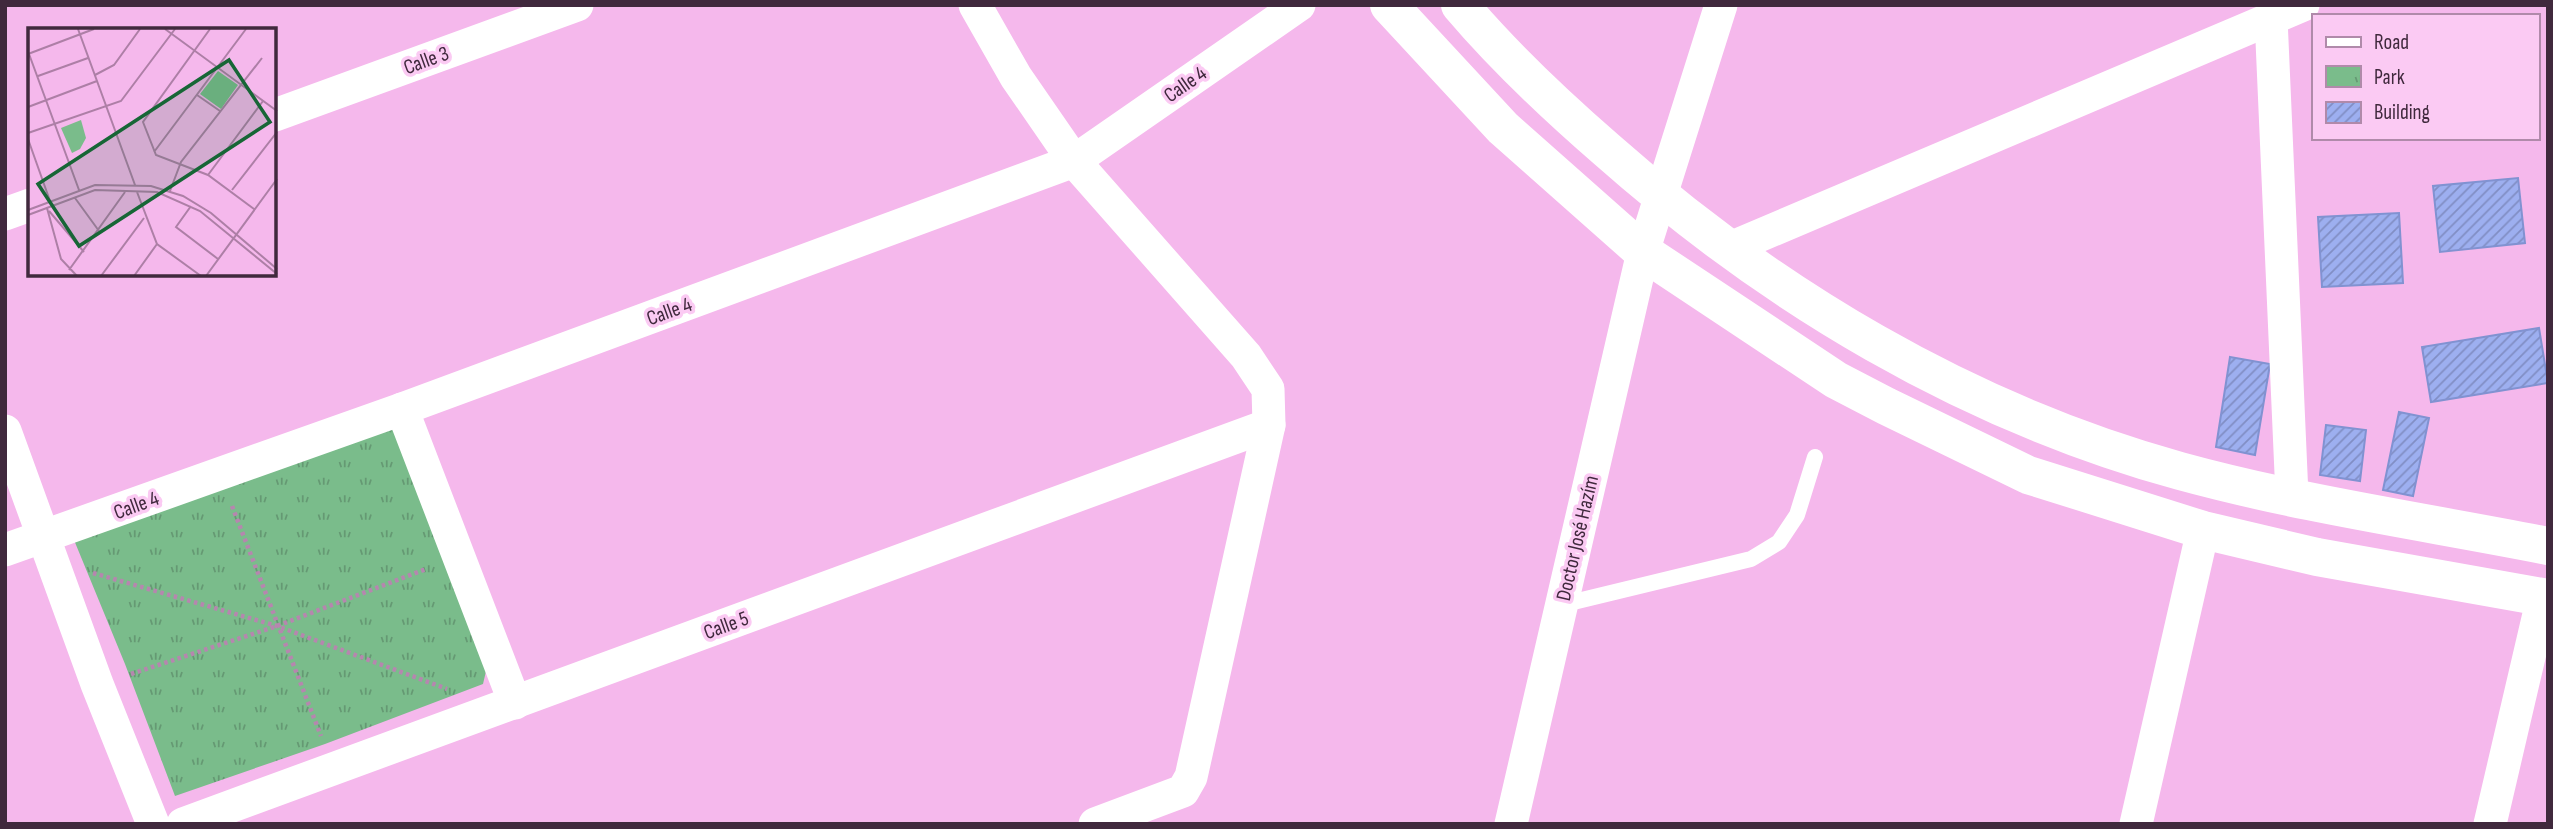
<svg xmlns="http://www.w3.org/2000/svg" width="2553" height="829" viewBox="0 0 2553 829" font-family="'Sofia Sans Condensed',sans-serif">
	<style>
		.park { fill: url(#park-tufts) }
		.building { fill: url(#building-hatch); stroke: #8192d1; stroke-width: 2 }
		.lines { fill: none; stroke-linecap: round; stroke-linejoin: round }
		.path { stroke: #b686af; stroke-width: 4.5; stroke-dasharray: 3.5 3.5; stroke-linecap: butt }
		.lane { stroke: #fff; stroke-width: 16 }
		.street { stroke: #fff; stroke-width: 33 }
		.primary { stroke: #fff; stroke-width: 38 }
		.labels { text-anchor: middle; stroke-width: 7; stroke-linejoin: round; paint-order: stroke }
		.street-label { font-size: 21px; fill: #40293d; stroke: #fbcaf3 }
		.inset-road { fill: none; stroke: #ad7fa6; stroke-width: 2 }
		.view { fill: #176636; fill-opacity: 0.15; stroke: #176636; stroke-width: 3.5 }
		.inset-edge { fill: none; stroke: #40293d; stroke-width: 3.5 }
	</style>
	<defs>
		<pattern id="park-tufts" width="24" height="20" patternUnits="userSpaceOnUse" patternTransform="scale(1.75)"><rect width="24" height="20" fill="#7abc8b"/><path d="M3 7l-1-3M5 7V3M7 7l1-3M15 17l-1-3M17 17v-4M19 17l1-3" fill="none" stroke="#659973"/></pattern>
		<pattern id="building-hatch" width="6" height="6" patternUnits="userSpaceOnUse" patternTransform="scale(1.75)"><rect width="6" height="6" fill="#9daff0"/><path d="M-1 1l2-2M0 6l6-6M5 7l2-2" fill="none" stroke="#818ec4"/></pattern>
	</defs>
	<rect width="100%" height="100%" fill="#f5b8ec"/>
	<path class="park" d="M 397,423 L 487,667 L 483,684 L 325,744 L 175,796 L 125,664 L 74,540 Z"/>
	<g class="building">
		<path d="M 2518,178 L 2525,243 L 2440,252 L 2433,186 Z"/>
		<path d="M 2399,213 L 2403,283 L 2322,287 L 2318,217 Z"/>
		<path d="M 2539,328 L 2548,383 L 2431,402 L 2422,347 Z"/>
		<path d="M 2230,357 L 2270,364 L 2255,455 L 2216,447 Z"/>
		<path d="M 2399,412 L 2429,418 L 2413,496 L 2383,490 Z"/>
		<path d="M 2326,425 L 2366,430 L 2360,481 L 2320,475 Z"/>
	</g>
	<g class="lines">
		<g class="path">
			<path d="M 232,506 L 321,736"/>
			<path d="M 93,573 L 277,626 L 447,689"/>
			<path d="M 131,674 L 277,626 L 426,569"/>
		</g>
		<path class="lane" d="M 1561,605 L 1751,559 L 1779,542 L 1797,515 L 1815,457"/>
		<g class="street">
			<path d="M 975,5 L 1016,77 L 1074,161 L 1246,356 L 1268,389 L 1269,425 L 1191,777 L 1183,791 L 1095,824"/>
			<path d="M 2271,18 L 2292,496"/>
			<path d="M 275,115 L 577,5"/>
			<path d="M 5,214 L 30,205"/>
			<path d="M 1728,249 L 2303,5"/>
			<path d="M 402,409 L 515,703"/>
			<path d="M 5,431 L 97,684 L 153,824"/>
			<path d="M 5,550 L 402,409 L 1074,161 L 1299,5"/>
			<path d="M 183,824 L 1269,425"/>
			<path d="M 1511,824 L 1643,252 L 1721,5"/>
			<path d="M 2136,824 L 2203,530"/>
			<path d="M 2490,824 L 2543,597"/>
		</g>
		<g class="primary">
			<path d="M 1389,5 L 1503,128 L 1643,252 L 1836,380 L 1886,406 L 2028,475 L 2203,530 L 2317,557 L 2548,598"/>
			<path d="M 1460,5 C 1505,58 1555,105 1607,150 C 1772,296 1966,412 2180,471 C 2300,504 2426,522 2548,546"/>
		</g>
	</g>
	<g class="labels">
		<g class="street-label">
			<text transform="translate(426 60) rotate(-20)" y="7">Calle 3</text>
			<text transform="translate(1185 84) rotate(-35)" y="7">Calle 4</text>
			<text transform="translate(669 311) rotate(-20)" y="7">Calle 4</text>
			<text transform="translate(136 505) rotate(-20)" y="7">Calle 4</text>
			<text transform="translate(1577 538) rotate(-77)" y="7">Doctor José Hazím</text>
			<text transform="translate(726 625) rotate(-20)" y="7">Calle 5</text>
		</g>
	</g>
	<g transform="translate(28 28)">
		<rect width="248" height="248" fill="#f5b8ec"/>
		<path d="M 53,92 L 58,110 L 52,121 L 44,125 L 33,100 Z" fill="#7abc8b"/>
		<path d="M 190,43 L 210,57 L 193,81 L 172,66 Z" fill="#7abc8b"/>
		<path class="inset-road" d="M 50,1 L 107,157M 137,1 L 249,83M 182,1 L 115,94 L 128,127 L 180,147 L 226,181M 0,26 L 66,1M 1,26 L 51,162M 67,47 L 86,37 L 112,1M 10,48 L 60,30M 169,67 L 192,83M 0,79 L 69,53M 0,105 L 93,73 L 147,1M 0,111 L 22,173M 126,124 L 218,1M 180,147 L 235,73M 204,162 L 249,104M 142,163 L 153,134 L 234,30M 109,164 L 129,216 L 173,248M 47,170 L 71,203M 163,178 L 148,199 L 190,231M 19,180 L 33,231 L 49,248M 0,182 L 67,157 L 123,158 L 155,168 L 183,185 L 249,241M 21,183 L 56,224M 0,187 L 67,162 L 129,164 L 172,183 L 249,246M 41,242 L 97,164M 73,248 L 116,190M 106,248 L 129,216M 178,248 L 249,151"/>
		<path class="view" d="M 201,32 L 242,94 L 51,218 L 10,156 Z"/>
		<rect width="248" height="248" class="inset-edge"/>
	</g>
	<rect width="2553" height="829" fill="none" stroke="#40293d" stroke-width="14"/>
	<rect x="2312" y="14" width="228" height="126" fill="#fbcaf3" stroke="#b08aaa" stroke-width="2"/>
	<rect x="2326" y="37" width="35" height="10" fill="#ffffff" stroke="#b08aaa" stroke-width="2"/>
	<text x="2374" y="49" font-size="21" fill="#40293d">Road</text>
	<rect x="2326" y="66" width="35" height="21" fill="url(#park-tufts)" stroke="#b08aaa" stroke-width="2"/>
	<text x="2374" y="84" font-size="21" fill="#40293d">Park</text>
	<rect x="2326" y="102" width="35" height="21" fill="url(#building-hatch)" stroke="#b08aaa" stroke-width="2"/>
	<text x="2374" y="119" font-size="21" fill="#40293d">Building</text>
</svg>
